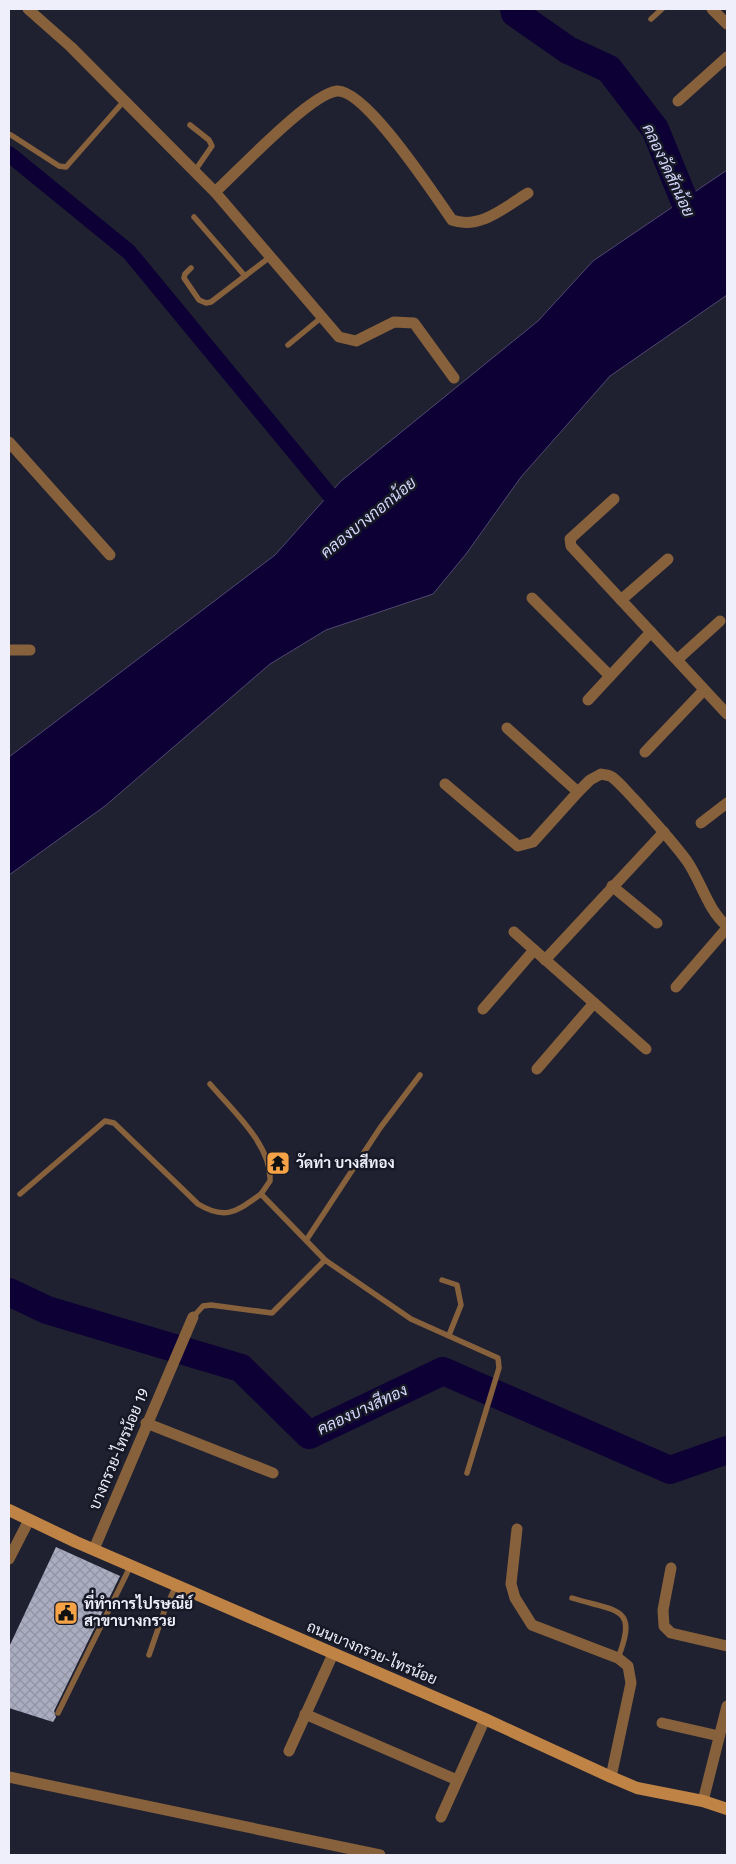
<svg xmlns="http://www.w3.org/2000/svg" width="736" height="1864" viewBox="0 0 736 1864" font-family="'Fira Sans',Sarabun,sans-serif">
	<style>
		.water { fill: #0d0035; stroke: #504870 }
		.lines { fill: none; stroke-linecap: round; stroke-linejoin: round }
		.canal { stroke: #0d0035; stroke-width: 16 }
		.river { stroke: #0d0035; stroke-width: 28 }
		.building { fill: url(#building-cross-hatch) }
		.lane { stroke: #86613c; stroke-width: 5.5 }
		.street { stroke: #86613c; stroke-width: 11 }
		.secondary { stroke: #bf8445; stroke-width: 12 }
		.labels { text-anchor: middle; stroke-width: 5; stroke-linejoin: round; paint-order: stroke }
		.poi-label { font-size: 15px; font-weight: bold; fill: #eeeffa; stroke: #171826; text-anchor: start }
		.street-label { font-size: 15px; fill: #eeeffa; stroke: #171826 }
		.water-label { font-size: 16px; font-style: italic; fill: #d5d7fc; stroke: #171826 }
	</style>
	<defs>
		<pattern id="building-cross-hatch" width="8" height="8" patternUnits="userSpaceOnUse" patternTransform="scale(1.25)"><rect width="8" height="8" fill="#aaacc0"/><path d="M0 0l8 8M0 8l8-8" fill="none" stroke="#9193a3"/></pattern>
	</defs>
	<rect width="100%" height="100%" fill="#202130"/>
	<path class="water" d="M 727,170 L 727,295 L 610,376 L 521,477 L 466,554 L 433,594 L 326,630 L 270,664 L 105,806 L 9,875 L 9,757 L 275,555 L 341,481 L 538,321 L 593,261 Z"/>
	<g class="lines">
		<path class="canal" d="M 9,154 L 129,252 L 343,511"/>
		<g class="river">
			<path d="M 514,9 L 515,13 L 568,50 L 609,69 L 655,129 L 698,234"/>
			<path d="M 9,1292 L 47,1310 L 241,1368 L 309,1435 L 443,1371 L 670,1470 L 727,1450"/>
		</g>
	</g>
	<path class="building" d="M 56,1547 L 120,1576 L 54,1711 L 56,1717 L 53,1722 L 9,1708 L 9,1647 Z"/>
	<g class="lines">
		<g class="lane">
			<path d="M 651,19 L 662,9"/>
			<path d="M 190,125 L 209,140 L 212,146 L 194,172"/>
			<path d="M 11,135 L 59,166 L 66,167 L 124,101"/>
			<path d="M 191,268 L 185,274 L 184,278 L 199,300 L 206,303 L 211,302 L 245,276 L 194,217"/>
			<path d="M 245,276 L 270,257"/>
			<path d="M 288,345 L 322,317"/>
			<path d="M 20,1194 L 105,1121 L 114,1123 L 198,1204 C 226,1221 237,1211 261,1194"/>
			<path d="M 307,1239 L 380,1128 L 420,1075"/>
			<path d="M 325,1260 L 411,1319 L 498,1358 L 499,1368 L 467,1473"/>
			<path d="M 442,1280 L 457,1285 L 461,1305 L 449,1335"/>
			<path d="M 193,1317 L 203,1306 L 211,1305 L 272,1313 L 325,1260 L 261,1194 L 270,1181 C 272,1145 232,1110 210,1084"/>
			<path d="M 572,1598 C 616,1612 639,1605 618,1658"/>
			<path d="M 149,1655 L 164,1612 L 176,1585"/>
			<path d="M 58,1713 L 131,1565"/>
		</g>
		<g class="street">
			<path d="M 28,9 L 71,47 L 215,192 L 339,337 L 356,341 L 394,322 L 414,323 L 454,378"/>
			<path d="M 712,9 L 727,24"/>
			<path d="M 678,101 L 727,57"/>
			<path d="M 215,192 C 237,172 311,93 337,91 C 366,89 435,196 452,220 C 480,230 505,207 528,193"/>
			<path d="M 9,442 L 110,555"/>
			<path d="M 614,499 L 570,539 L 571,546 L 727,714"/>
			<path d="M 532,598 L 610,676"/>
			<path d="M 621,600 L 668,559"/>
			<path d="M 9,650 L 30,650"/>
			<path d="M 678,659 L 720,621"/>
			<path d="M 588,700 L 651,632"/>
			<path d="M 507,728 L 578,792 L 590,780 L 601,774 C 605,775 609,775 612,777 C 620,783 627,792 634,799 C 652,819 671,839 687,861 C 702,883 707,909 727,926"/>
			<path d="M 645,752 L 704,690"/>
			<path d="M 445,784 L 518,846 L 533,842 L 578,792"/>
			<path d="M 701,823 L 727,803"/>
			<path d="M 612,886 L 657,923"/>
			<path d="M 514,932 L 646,1049"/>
			<path d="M 545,960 L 664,832"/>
			<path d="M 676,987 L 727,928"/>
			<path d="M 483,1009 L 534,950"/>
			<path d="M 537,1069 L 594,1003"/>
			<path d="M 146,1423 L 273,1473"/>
			<path d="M 517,1529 L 511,1584 L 515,1598 L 532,1625 L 618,1658 L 628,1666 L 631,1683 L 611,1777"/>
			<path d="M 94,1549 L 193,1317"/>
			<path d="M 9,1559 L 29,1520"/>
			<path d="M 671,1568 L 663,1610 L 664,1626 L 671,1633 L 727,1646"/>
			<path d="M 305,1714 L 457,1780"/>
			<path d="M 662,1723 L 719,1736"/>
			<path d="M 289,1751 L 333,1654"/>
			<path d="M 9,1777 L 380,1855"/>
			<path d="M 703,1801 L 727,1706"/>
			<path d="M 441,1817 L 485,1719"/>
		</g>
		<path class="secondary" d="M 9,1510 L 76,1542 L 485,1719 L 611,1777 L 637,1788 L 703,1801 L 727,1809"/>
	</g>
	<defs>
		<g id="temple-square" transform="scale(1.25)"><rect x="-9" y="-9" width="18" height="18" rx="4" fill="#f5a346" stroke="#171826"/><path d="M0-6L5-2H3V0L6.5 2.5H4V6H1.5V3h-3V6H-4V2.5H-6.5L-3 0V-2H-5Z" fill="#111"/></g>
		<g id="civic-square" transform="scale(1.25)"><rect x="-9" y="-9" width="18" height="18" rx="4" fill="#f5a346" stroke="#171826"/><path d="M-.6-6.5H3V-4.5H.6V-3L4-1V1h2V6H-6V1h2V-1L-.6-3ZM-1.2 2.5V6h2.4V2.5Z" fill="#111"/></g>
	</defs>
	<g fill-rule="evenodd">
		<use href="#temple-square" x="278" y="1163"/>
		<use href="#civic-square" x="66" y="1613"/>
	</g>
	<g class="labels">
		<g class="poi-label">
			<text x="296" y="1168">วัดท่า บางสีทอง</text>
			<text x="84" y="1609">ที่ทำการไปรษณีย์<tspan x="84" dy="17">สาขาบางกรวย</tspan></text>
		</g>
		<g class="street-label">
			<text transform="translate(119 1449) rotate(-67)" y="5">บางกรวย-ไทรน้อย 19</text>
			<text transform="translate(372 1653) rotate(23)" y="5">ถนนบางกรวย-ไทรน้อย</text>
		</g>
		<g class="water-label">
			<text transform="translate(669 170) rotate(65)" y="6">คลองวัดสักน้อย</text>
			<text transform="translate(368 517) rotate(-39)" y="6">คลองบางกอกน้อย</text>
			<text transform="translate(362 1409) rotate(-25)" y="6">คลองบางสีทอง</text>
		</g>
	</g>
	<rect width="736" height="1864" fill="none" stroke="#eeeffa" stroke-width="20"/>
</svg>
